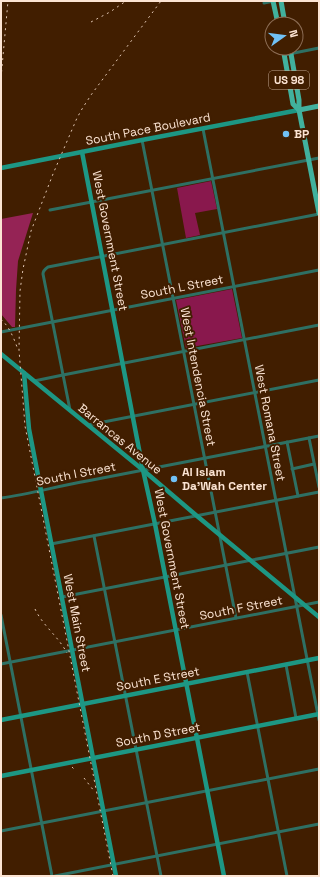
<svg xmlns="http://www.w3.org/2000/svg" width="320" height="877" viewBox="0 0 320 877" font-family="'Space Grotesk',sans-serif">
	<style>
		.green { fill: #89184d }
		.forest { fill: #952355 }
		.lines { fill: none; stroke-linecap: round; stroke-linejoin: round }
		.street { stroke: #2e7063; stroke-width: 3 }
		.secondary { stroke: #1d9784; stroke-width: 4.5 }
		.primary { stroke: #41b19d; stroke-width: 5 }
		.rail { stroke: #dfc5b2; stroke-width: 1; stroke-dasharray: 2 4; stroke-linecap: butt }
		.poi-dot { fill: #71c1f5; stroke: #411e00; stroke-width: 1.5 }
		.labels { text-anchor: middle; stroke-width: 4; stroke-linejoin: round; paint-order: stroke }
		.shield { fill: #411e00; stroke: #c4a994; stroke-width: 1 }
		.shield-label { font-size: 11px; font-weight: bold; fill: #fce4d3 }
		.street-label { font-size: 12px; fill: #fce4d3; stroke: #411e00 }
		.poi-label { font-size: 12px; font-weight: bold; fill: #fce4d3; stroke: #411e00; text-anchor: start }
	</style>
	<rect width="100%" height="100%" fill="#411e00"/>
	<g class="green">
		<path d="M 211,181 L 217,209 L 195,213 L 200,235 L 186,238 L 177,188 Z"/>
		<path d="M 232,289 L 242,338 L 186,348 L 176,300 Z"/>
	</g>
	<path class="forest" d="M 33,213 L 18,261 L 16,290 L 15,327 L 12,327 L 1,314 L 1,219 Z"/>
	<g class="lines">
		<g class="street">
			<path d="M 264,3 L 274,1"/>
			<path d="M 284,55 L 319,48"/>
			<path d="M 203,129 L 319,720"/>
			<path d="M 142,140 L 236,618"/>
			<path d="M 50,210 L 319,158"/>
			<path d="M 1,332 L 319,270"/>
			<path d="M 34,381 L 63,375 L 319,325"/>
			<path d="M 70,410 L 43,274 C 43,271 45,269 48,267 L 319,214"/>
			<path d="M 88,425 L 319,380"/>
			<path d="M 309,438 L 319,487"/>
			<path d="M 287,442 L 298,496"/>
			<path d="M 292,469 L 314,464"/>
			<path d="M 1,498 C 30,494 58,486 87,481 C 164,466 242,451 319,436"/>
			<path d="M 94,536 L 161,876"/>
			<path d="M 51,544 L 319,492"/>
			<path d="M 62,597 L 319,547"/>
			<path d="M 1,615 L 52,876"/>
			<path d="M 1,664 L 319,602"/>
			<path d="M 286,665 L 296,718"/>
			<path d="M 247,672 L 287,876"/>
			<path d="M 1,831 L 319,769"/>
			<path d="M 55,876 L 319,824"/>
		</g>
		<g class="secondary">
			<path d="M 82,152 L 143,470 L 155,524 L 224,876"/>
			<path d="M 1,168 L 142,140 L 299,110"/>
			<path d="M 1,354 L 143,470 L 197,516 L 319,617"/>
			<path d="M 24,373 L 29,429 L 116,876"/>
			<path d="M 1,720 L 319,658"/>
			<path d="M 1,776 L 319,714"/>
		</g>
		<g class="primary">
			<path d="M 273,1 L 278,24"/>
			<path d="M 281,1 L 285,24"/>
			<path d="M 283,48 L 293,104 L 299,110"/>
			<path d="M 290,48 L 299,100 L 299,110 L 319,213"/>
			<path d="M 299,110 L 319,106"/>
		</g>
		<g class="rail">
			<path d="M 91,22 L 110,12 L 126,1"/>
			<path d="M 1,78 L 8,1"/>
			<path d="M 1,319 C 9,327 13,336 17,347"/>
			<path d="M 35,609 C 43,626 58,636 67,653"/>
			<path d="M 72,767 L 76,771"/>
			<path d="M 84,778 L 94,791"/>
			<path d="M 113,876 L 25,426 L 19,350 L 20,291 L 23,269 L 31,231 L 53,174 L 77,118 L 82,109 L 91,95 L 161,1"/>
		</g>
	</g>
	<g class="poi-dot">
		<circle cx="286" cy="134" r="4"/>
		<circle cx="174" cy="479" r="4"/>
	</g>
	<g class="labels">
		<rect class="shield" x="269" y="71" width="40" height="18" rx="3"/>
		<g class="shield-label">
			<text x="289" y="84">US 98</text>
		</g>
		<g class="street-label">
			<text transform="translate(148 129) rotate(-11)" y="4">South Pace Boulevard</text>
			<text transform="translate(110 241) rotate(79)" y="4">West Government Street</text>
			<text transform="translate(182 287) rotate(-11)" y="4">South L Street</text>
			<text transform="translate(198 377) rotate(79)" y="4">West Intendencia Street</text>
			<text transform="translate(270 423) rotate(79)" y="4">West Romana Street</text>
			<text transform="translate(120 439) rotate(39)" y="4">Barrancas Avenue</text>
			<text transform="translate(76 474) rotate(-11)" y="4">South I Street</text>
			<text transform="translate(172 559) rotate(79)" y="4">West Government Street</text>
			<text transform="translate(241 608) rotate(-11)" y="4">South F Street</text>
			<text transform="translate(77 623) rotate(79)" y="4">West Main Street</text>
			<text transform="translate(158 679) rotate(-11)" y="4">South E Street</text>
			<text transform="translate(158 735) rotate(-11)" y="4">South D Street</text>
		</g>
		<g class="poi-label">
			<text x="294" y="138">BP</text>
			<text x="182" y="476">Al Islam<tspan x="182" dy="14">Da'Wah Center</tspan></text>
		</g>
	</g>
	<rect width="320" height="877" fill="none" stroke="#fce4d3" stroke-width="4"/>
	<g transform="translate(284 36) rotate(76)"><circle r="19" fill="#411e00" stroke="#8c6d54"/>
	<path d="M0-3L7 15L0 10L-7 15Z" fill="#71c1f5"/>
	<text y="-6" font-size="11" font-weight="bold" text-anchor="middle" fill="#fce4d3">N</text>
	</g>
</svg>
